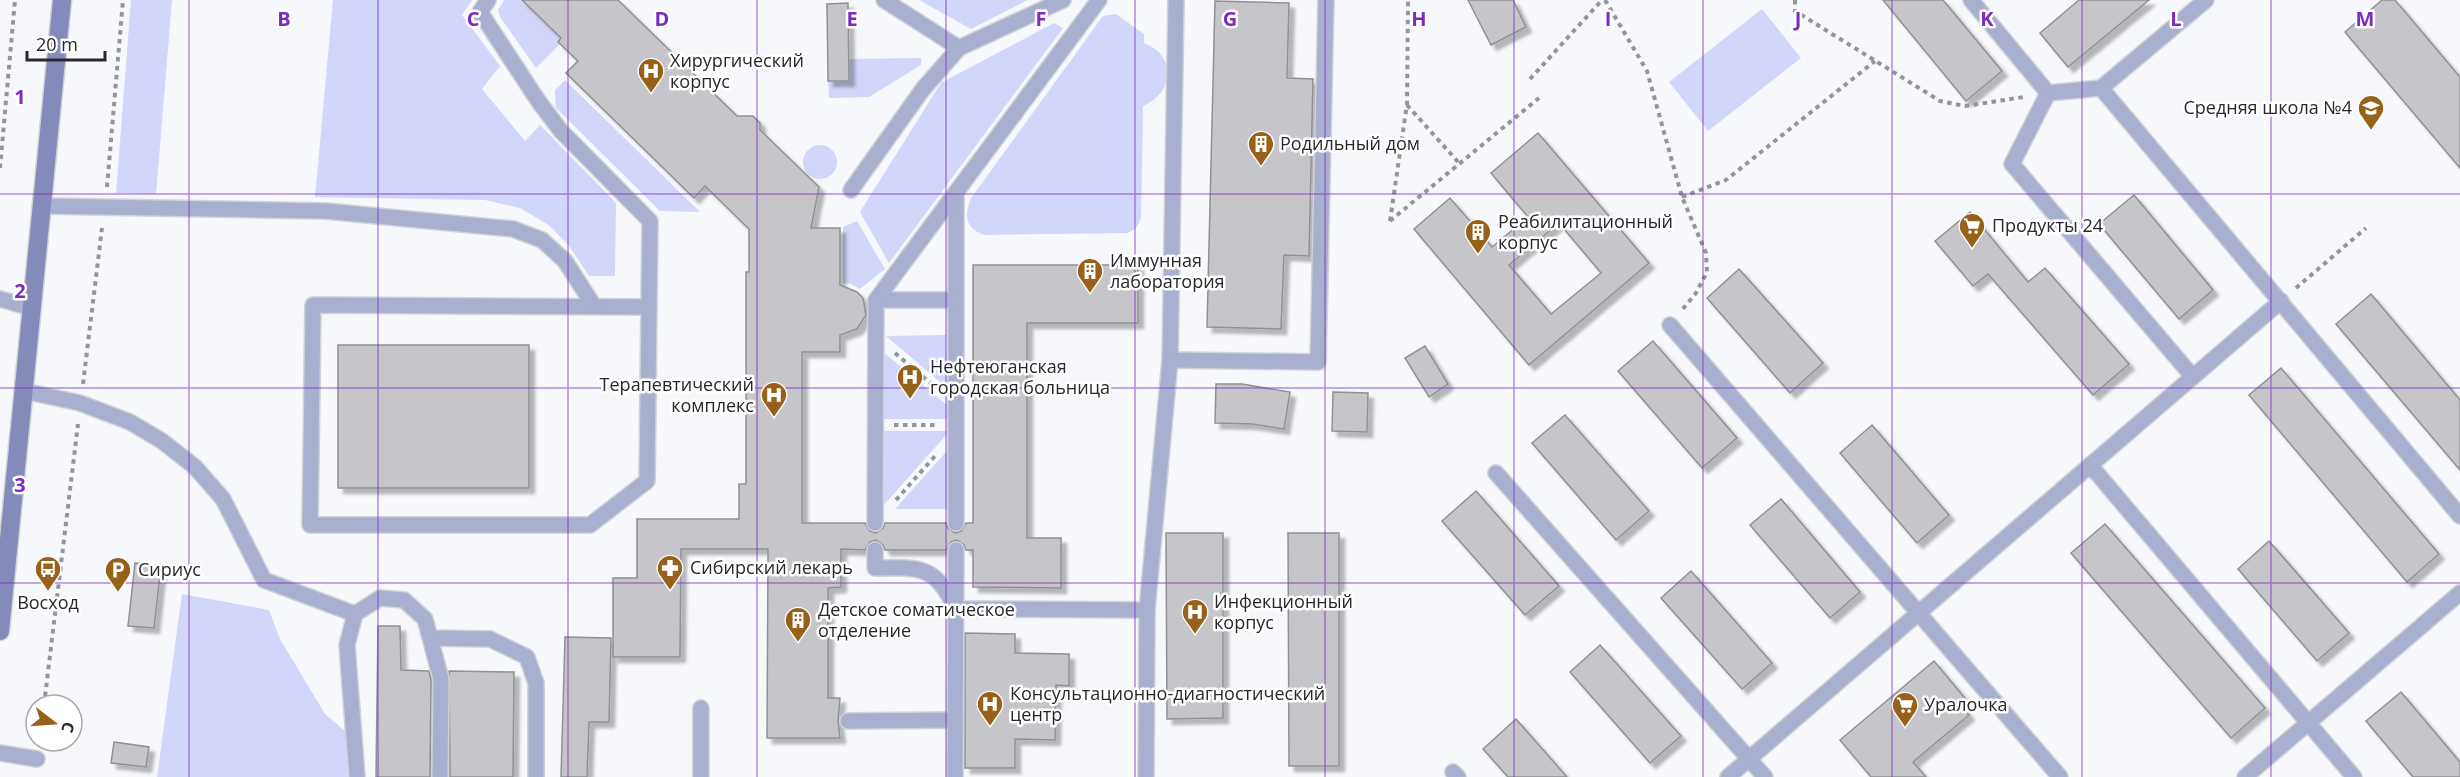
<svg xmlns="http://www.w3.org/2000/svg" width="2460" height="777" viewBox="0 0 2460 777" font-family="'Open Sans',sans-serif">
	<style>
		.green { fill: #d1d6fa }
		.building { fill: #c6c6ca; stroke: #909194; stroke-width: 1.5; fill-rule: evenodd; filter: url(#shadow) }
		.lines { fill: none; stroke-linecap: round; stroke-linejoin: round }
		.lane-casing { stroke: #d2d3d6; stroke-width: 18 }
		.secondary-casing { stroke: #d2d3d6; stroke-width: 21 }
		.path { stroke: #949598; stroke-width: 4; stroke-dasharray: 4.5 4.5; stroke-linecap: butt }
		.lane { stroke: #a9afcf; stroke-width: 15 }
		.secondary { stroke: #848ab9; stroke-width: 18 }
		.grid { fill: none; stroke: #7b2cbf; stroke-width: 1.5; stroke-opacity: 0.55 }
		.labels { text-anchor: middle; stroke-width: 5; stroke-linejoin: round; paint-order: stroke }
		.poi-label { font-size: 18px; fill: #28282a; stroke: #fff; text-anchor: start }
		.grid-label { font-size: 20px; text-anchor: middle; font-weight: bold; fill: #7b2cbf; stroke: #fff; stroke-width: 5; stroke-linejoin: round; paint-order: stroke }
	</style>
	<defs>
		<filter id="shadow"><feDropShadow dx="5.5" dy="5.5" stdDeviation="1.5" flood-color="#0004"/></filter>
	</defs>
	<rect width="100%" height="100%" fill="#f7f8fc"/>
	<g class="green">
		<path d="M 131,0 L 172,0 L 156,194 L 116,193 Z"/>
		<path d="M 333,0 L 472,0 L 462,15 L 500,66 L 482,89 L 525,141 L 540,125 L 616,203 L 615,276 L 589,276 L 570,247 L 549,225 L 520,208 L 485,200 L 315,197 Z"/>
		<path d="M 504,0 L 531,0 L 527,5 L 561,38 L 558,42 L 560,44 L 536,68 L 500,17 L 498,10 Z"/>
		<path d="M 919,0 L 1028,0 L 971,29 Z"/>
		<path d="M 1762,9 L 1801,58 L 1708,131 L 1669,82 Z"/>
		<path d="M 1116,14 L 1144,34 L 1144,43 C 1177,55 1174,93 1143,106 L 1141,218 C 1138,226 1136,230 1127,233 L 985,235 C 965,229 964,216 971,198 L 1103,16 Z"/>
		<path d="M 1054,23 L 1063,28 L 889,263 L 860,212 L 941,83 Z"/>
		<path d="M 921,58 L 921,65 L 869,97 L 829,98 L 828,81 L 849,80 L 849,59 Z"/>
		<path d="M 565,80 L 700,212 L 660,211 L 556,108 L 555,90 Z"/>
		<circle cx="820" cy="162" r="17"/>
		<path d="M 857,221 L 885,269 L 860,289 L 851,284 L 843,283 L 843,227 Z"/>
		<path d="M 946,335 L 947,388 L 886,336 Z"/>
		<path d="M 882,351 L 947,405 L 947,419 L 882,419 Z"/>
		<path d="M 882,431 L 947,431 L 947,434 L 882,507 Z"/>
		<path d="M 947,451 L 947,509 L 895,509 Z"/>
		<path d="M 182,594 L 269,610 L 280,639 L 325,714 L 345,731 L 348,777 L 157,777 Z"/>
	</g>
	<g class="building">
		<path d="M 522,0 L 618,0 L 737,116 L 753,116 L 760,123 L 760,130 L 819,187 L 811,228 L 840,228 L 840,285 L 857,292 L 863,298 L 866,315 L 857,329 L 840,335 L 840,352 L 802,352 L 802,523 L 865,523 L 870,531 L 876,533 L 883,528 L 885,523 L 946,523 L 948,528 L 955,533 L 961,531 L 966,523 L 973,523 L 973,265 L 1138,265 L 1138,323 L 1027,323 L 1027,538 L 1061,538 L 1061,588 L 973,587 L 973,550 L 966,550 L 964,545 L 957,540 L 951,542 L 946,550 L 885,550 L 883,545 L 876,540 L 870,542 L 865,550 L 841,549 L 841,587 L 828,588 L 828,698 L 840,698 L 838,721 L 840,738 L 767,738 L 768,549 L 681,549 L 680,657 L 613,657 L 613,578 L 637,578 L 637,519 L 739,519 L 739,484 L 746,484 L 746,272 L 749,272 L 749,229 L 705,186 L 694,198 L 566,73 L 578,61 L 558,42 L 561,38 Z"/>
		<path d="M 1468,0 L 1513,0 L 1526,27 L 1491,45 Z"/>
		<path d="M 1883,0 L 1943,0 L 2002,71 L 1966,101 Z"/>
		<path d="M 2079,0 L 2149,0 L 2068,67 L 2040,33 Z"/>
		<path d="M 2382,0 L 2395,0 L 2460,77 L 2460,168 L 2345,32 Z"/>
		<path d="M 1215,1 L 1289,3 L 1287,78 L 1313,79 L 1309,256 L 1284,255 L 1281,329 L 1207,327 Z"/>
		<path d="M 848,3 L 849,81 L 828,81 L 827,4 Z"/>
		<path d="M 1538,133 L 1649,263 L 1529,365 L 1414,229 L 1450,198 L 1492,247 L 1528,217 L 1491,173 ZM 1559,223 L 1601,273 L 1551,314 L 1509,265 Z"/>
		<path d="M 2134,195 L 2213,290 L 2179,319 L 2099,224 Z"/>
		<path d="M 1970,212 L 2028,282 L 2045,268 L 2129,364 L 2093,395 L 1988,274 L 1973,286 L 1935,241 Z"/>
		<path d="M 1739,269 L 1823,363 L 1790,393 L 1707,298 Z"/>
		<path d="M 2371,294 L 2460,400 L 2460,470 L 2336,324 Z"/>
		<path d="M 1653,341 L 1737,438 L 1702,468 L 1618,371 Z"/>
		<rect x="338" y="345" width="191" height="143"/>
		<path d="M 1425,346 L 1448,384 L 1429,397 L 1405,358 Z"/>
		<path d="M 2281,368 L 2439,554 L 2407,582 L 2249,395 Z"/>
		<path d="M 1216,384 L 1242,384 L 1290,392 L 1284,429 L 1252,424 L 1215,423 Z"/>
		<path d="M 1333,392 L 1368,393 L 1367,432 L 1332,431 Z"/>
		<path d="M 1565,415 L 1649,511 L 1616,540 L 1532,443 Z"/>
		<path d="M 1872,425 L 1949,515 L 1917,543 L 1840,453 Z"/>
		<path d="M 1476,491 L 1559,586 L 1525,615 L 1442,521 Z"/>
		<path d="M 1781,499 L 1860,592 L 1830,618 L 1750,525 Z"/>
		<path d="M 2105,524 L 2265,708 L 2231,738 L 2071,553 Z"/>
		<path d="M 1166,533 L 1223,533 L 1223,718 L 1167,719 Z"/>
		<path d="M 1288,533 L 1339,533 L 1339,766 L 1289,766 Z"/>
		<path d="M 2269,541 L 2349,633 L 2317,661 L 2238,569 Z"/>
		<path d="M 135,563 L 161,566 L 154,628 L 128,626 Z"/>
		<path d="M 1691,571 L 1772,663 L 1742,689 L 1661,598 Z"/>
		<path d="M 378,626 L 400,626 L 401,670 L 429,671 L 431,680 L 430,777 L 376,777 Z"/>
		<path d="M 965,633 L 1015,634 L 1015,653 L 1069,654 L 1069,686 L 1056,685 L 1055,740 L 1015,739 L 1015,768 L 965,768 Z"/>
		<path d="M 565,637 L 611,638 L 609,722 L 589,722 L 587,777 L 561,777 Z"/>
		<path d="M 1600,645 L 1681,736 L 1650,763 L 1570,672 Z"/>
		<path d="M 1934,661 L 1969,703 L 1963,708 L 1969,715 L 1913,762 L 1926,777 L 1871,777 L 1840,740 Z"/>
		<path d="M 449,671 L 514,672 L 513,777 L 450,777 Z"/>
		<path d="M 2401,692 L 2460,762 L 2460,777 L 2413,777 L 2366,721 Z"/>
		<path d="M 1516,719 L 1567,777 L 1508,777 L 1483,749 Z"/>
		<path d="M 114,742 L 149,747 L 146,767 L 111,763 Z"/>
	</g>
	<g class="lines">
		<g class="lane-casing">
			<g id="lane">
				<path d="M 488,0 L 480,12 L 539,102 L 561,131 L 650,221 L 647,481 L 590,525 L 310,525 L 313,305 L 649,307"/>
				<path d="M 884,0 L 959,48 L 1063,0"/>
				<path d="M 1176,0 L 1170,360 L 1318,362 L 1326,0"/>
				<path d="M 1971,0 L 2048,93 L 2101,88 L 2206,0"/>
				<path d="M 2101,88 L 2460,516"/>
				<path d="M 2048,93 L 2012,164 L 2193,377"/>
				<path d="M 851,190 L 923,89 L 959,48"/>
				<path d="M 956,192 L 956,523"/>
				<path d="M 42,206 L 325,211 L 513,229 L 542,240 L 565,261 L 594,306"/>
				<path d="M 0,299 L 32,308"/>
				<path d="M 876,300 L 956,300"/>
				<path d="M 1670,325 L 2060,777"/>
				<path d="M 24,391 L 80,403 L 130,422 L 162,441 L 195,467 L 223,499 L 264,580 L 355,614"/>
				<path d="M 2090,465 L 2354,777"/>
				<path d="M 1496,473 L 1765,777"/>
				<path d="M 875,523 L 876,300 L 1099,0"/>
				<path d="M 875,550 L 875,568 C 915,568 934,563 953,604"/>
				<path d="M 956,609 L 1147,610"/>
				<path d="M 431,638 L 490,639 L 527,657 L 536,683 L 536,777"/>
				<path d="M 848,721 L 955,720"/>
				<path d="M 0,753 L 37,759"/>
				<path d="M 1453,772 L 1458,777"/>
				<path d="M 357,777 L 347,645 L 355,614 L 380,598 L 404,600 L 425,619 L 441,679 L 440,777"/>
				<path d="M 701,777 L 701,708"/>
				<path d="M 955,777 L 956,550"/>
				<path d="M 1146,777 L 1147,610 L 1170,360"/>
				<path d="M 1728,777 L 2281,301"/>
				<path d="M 2245,777 L 2460,593"/>
			</g>
		</g>
		<g class="secondary-casing">
			<path id="secondary" d="M 0,631 L 62,0"/>
		</g>
		<g class="path">
			<path d="M 1605,0 L 1647,71 L 1682,197 L 1706,253 L 1707,272 L 1696,293 L 1682,310"/>
			<path d="M 1795,0 L 1795,11 L 1940,101 L 1965,106 L 2024,97"/>
			<path d="M 1530,79 L 1602,0"/>
			<path d="M 1407,105 L 1459,163"/>
			<path d="M 0,168 L 15,0"/>
			<path d="M 107,187 L 123,0"/>
			<path d="M 1682,197 L 1726,180 L 1875,61"/>
			<path d="M 1390,221 L 1407,104 L 1408,0"/>
			<path d="M 1390,221 L 1539,98"/>
			<path d="M 2296,288 L 2366,228"/>
			<path d="M 895,353 L 935,387"/>
			<path d="M 83,384 L 102,228"/>
			<path d="M 894,425 L 937,425"/>
			<path d="M 896,500 L 935,456"/>
			<path d="M 44,705 L 78,424"/>
		</g>
		<use href="#lane" class="lane"/>
		<use href="#secondary" class="secondary"/>
	</g>
	<path class="grid" d="M 189,0 L 189,777M 378,0 L 378,777M 568,0 L 568,777M 757,0 L 757,777M 946,0 L 946,777M 1135,0 L 1135,777M 1325,0 L 1325,777M 1514,0 L 1514,777M 1703,0 L 1703,777M 1892,0 L 1892,777M 2082,0 L 2082,777M 2271,0 L 2271,777M 0,194 L 2460,194M 0,388 L 2460,388M 0,583 L 2460,583"/>
	<defs>
		<g id="hospital-pin" transform="scale(1.35)"><path d="M0 17L-7.5 6A9.5 9.5 0 1 1 7.5 6Z" fill="#97611a" stroke="#fff"/><path d="M-5-5h3v3.5h4V-5h3V5h-3V1.5h-4V5h-3Z" fill="#fff"/></g>
		<g id="school-pin" transform="scale(1.35)"><path d="M0 17L-7.5 6A9.5 9.5 0 1 1 7.5 6Z" fill="#97611a" stroke="#fff"/><path d="M0-5L7-2L0 1L-7-2ZM-4 1L0 2.5L4 1V4Q0 6-4 4Z" fill="#fff"/></g>
		<g id="building-pin" transform="scale(1.35)"><path d="M0 17L-7.5 6A9.5 9.5 0 1 1 7.5 6Z" fill="#97611a" stroke="#fff"/><path d="M-4-6H4V6H1V3H-1V6H-4ZM-2.5-4.3h1.7v1.8h-1.7ZM.8-4.3h1.7v1.8H.8ZM-2.5-1h1.7V.8h-1.7ZM.8-1h1.7V.8H.8Z" fill="#fff"/></g>
		<g id="supermarket-pin" transform="scale(1.35)"><path d="M0 17L-7.5 6A9.5 9.5 0 1 1 7.5 6Z" fill="#97611a" stroke="#fff"/><path d="M-6-5.5h2.5l.6 2H6L4.5 2H-2.5L-4.4-4H-6ZM-1.5 3.2a1.3 1.3 0 1 0 .1 0ZM3 3.2a1.3 1.3 0 1 0 .1 0Z" fill="#fff"/></g>
		<g id="pharmacy-pin" transform="scale(1.35)"><path d="M0 17L-7.5 6A9.5 9.5 0 1 1 7.5 6Z" fill="#97611a" stroke="#fff"/><path d="M-2-6h4v4h4v4h-4v4h-4v-4h-4v-4h4Z" fill="#fff"/></g>
		<g id="bus-pin" transform="scale(1.35)"><path d="M0 17L-7.5 6A9.5 9.5 0 1 1 7.5 6Z" fill="#97611a" stroke="#fff"/><path d="M-5-6H5V4H4V6H2V4H-2V6H-4V4H-5ZM-3.5-4V0h7V-4ZM-3.5 1.2v1.5H-2V1.2ZM2 1.2v1.5H3.5V1.2Z" fill="#fff"/></g>
		<g id="parking-pin" transform="scale(1.35)"><path d="M0 17L-7.5 6A9.5 9.5 0 1 1 7.5 6Z" fill="#97611a" stroke="#fff"/><path d="M-3.5-5.5H1a3.5 3.5 0 0 1 0 7H-1V5.5H-3.5ZM-1-3.4V-.6H.8a1.4 1.4 0 0 0 0-2.8Z" fill="#fff"/></g>
	</defs>
	<g fill-rule="evenodd">
		<use href="#hospital-pin" x="651" y="71"/>
		<use href="#school-pin" x="2371" y="108"/>
		<use href="#building-pin" x="1261" y="144"/>
		<use href="#supermarket-pin" x="1972" y="226"/>
		<use href="#building-pin" x="1478" y="232"/>
		<use href="#building-pin" x="1090" y="271"/>
		<use href="#hospital-pin" x="910" y="377"/>
		<use href="#hospital-pin" x="774" y="395"/>
		<use href="#pharmacy-pin" x="670" y="568"/>
		<use href="#bus-pin" x="48" y="569"/>
		<use href="#parking-pin" x="118" y="570"/>
		<use href="#hospital-pin" x="1195" y="612"/>
		<use href="#building-pin" x="798" y="620"/>
		<use href="#hospital-pin" x="990" y="704"/>
		<use href="#supermarket-pin" x="1905" y="705"/>
	</g>
	<g class="labels">
		<g class="poi-label">
			<text x="670" y="67">Хирургический<tspan x="670" dy="21">корпус</tspan></text>
			<text x="2352" y="114" text-anchor="end">Средняя школа №4</text>
			<text x="1280" y="150">Родильный дом</text>
			<text x="1498" y="228">Реабилитационный<tspan x="1498" dy="21">корпус</tspan></text>
			<text x="1992" y="232">Продукты 24</text>
			<text x="1110" y="267">Иммунная<tspan x="1110" dy="21">лаборатория</tspan></text>
			<text x="930" y="373">Нефтеюганская<tspan x="930" dy="21">городская больница</tspan></text>
			<text x="754" y="391" text-anchor="end">Терапевтический<tspan x="754" dy="21">комплекс</tspan></text>
			<text x="690" y="574">Сибирский лекарь</text>
			<text x="138" y="576">Сириус</text>
			<text x="1214" y="608">Инфекционный<tspan x="1214" dy="21">корпус</tspan></text>
			<text x="48" y="609" text-anchor="middle">Восход</text>
			<text x="818" y="616">Детское соматическое<tspan x="818" dy="21">отделение</tspan></text>
			<text x="1010" y="700">Консультационно-диагностический<tspan x="1010" dy="21">центр</tspan></text>
			<text x="1924" y="711">Уралочка</text>
		</g>
	</g>
	<g class="grid-label">
		<text x="284" y="26">B</text>
		<text x="473" y="26">C</text>
		<text x="662" y="26">D</text>
		<text x="852" y="26">E</text>
		<text x="1041" y="26">F</text>
		<text x="1230" y="26">G</text>
		<text x="1419" y="26">H</text>
		<text x="1608" y="26">I</text>
		<text x="1798" y="26">J</text>
		<text x="1987" y="26">K</text>
		<text x="2176" y="26">L</text>
		<text x="2365" y="26">M</text>
		<text x="20" y="104">1</text>
		<text x="20" y="298">2</text>
		<text x="20" y="492">3</text>
	</g>
	<g transform="translate(54 723) rotate(107)"><circle r="28" fill="#ffffff" stroke="#a9a9aa" stroke-width="1.5"/>
	<path d="M0-4.5L10 22L0 15L-10 22Z" fill="#97611a"/>
	<text y="-9" font-size="16" font-weight="bold" text-anchor="middle" fill="#28282a">С</text>
	</g>
	<path d="M27 51v9h78v-9" fill="none" stroke="#28282a" stroke-width="3"/>
	<text x="36" y="51" font-size="18" fill="#28282a" stroke="#ffffff" stroke-width="4.5" paint-order="stroke">20 m</text>
</svg>
